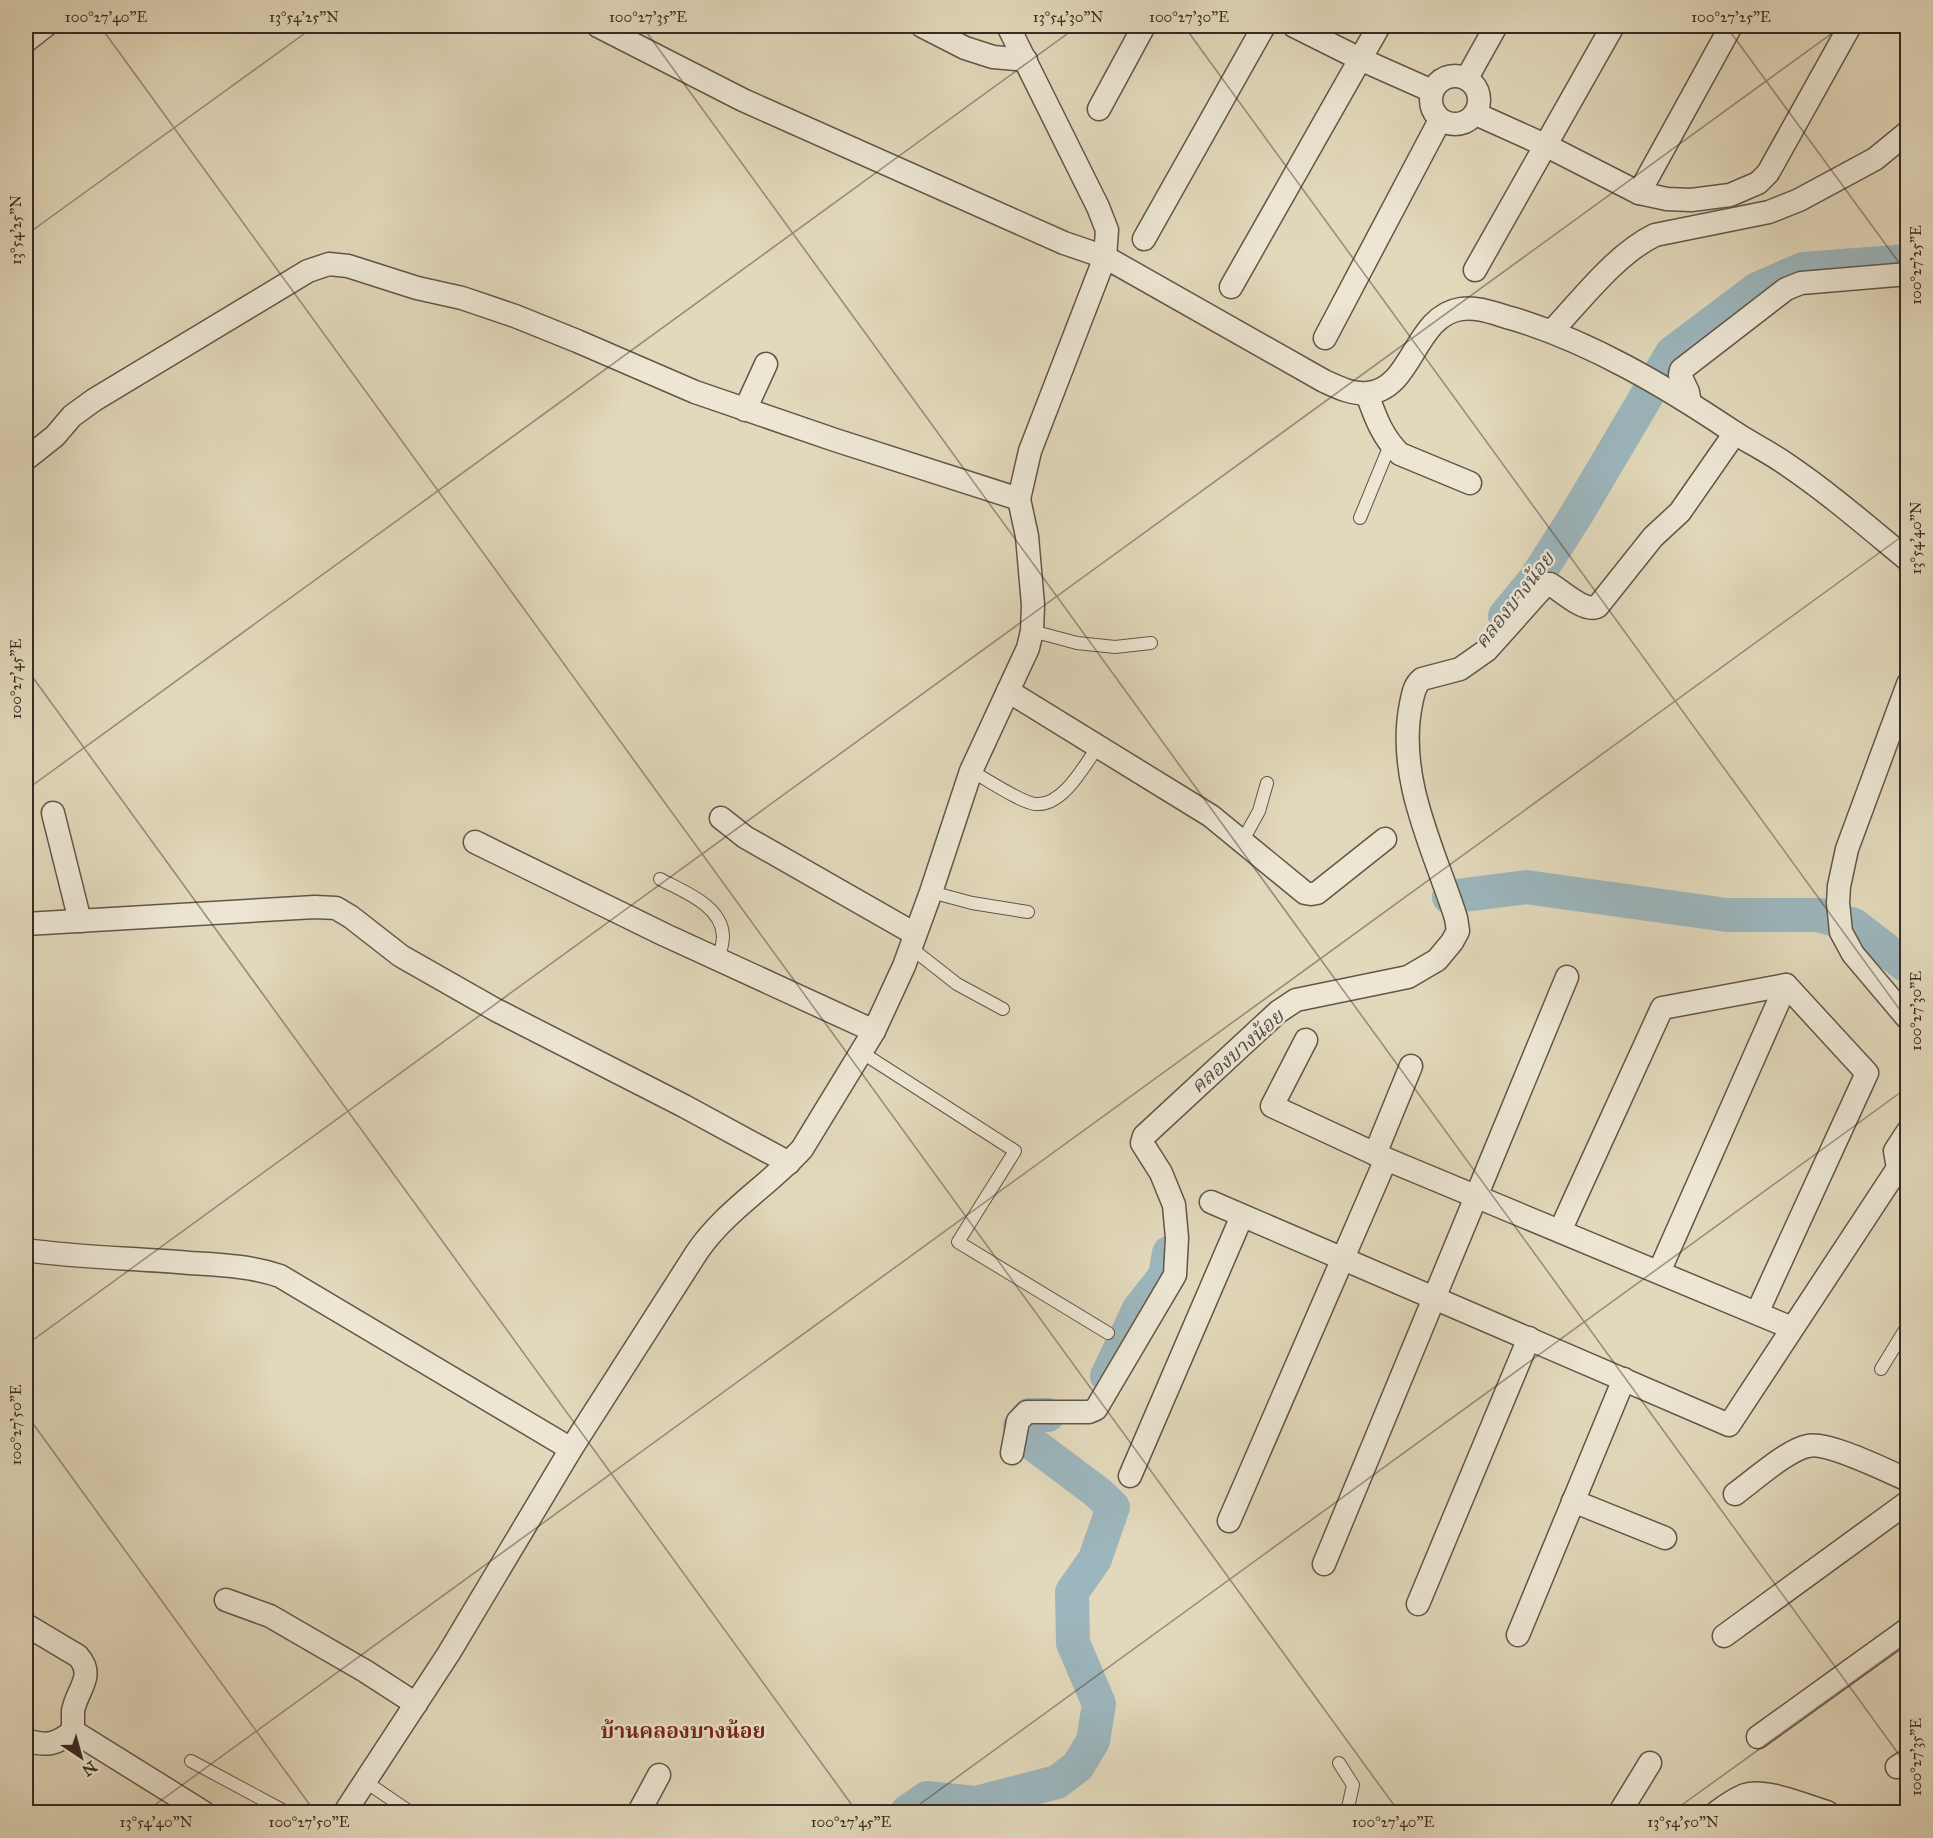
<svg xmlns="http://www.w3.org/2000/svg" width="1933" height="1838" viewBox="0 0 1933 1838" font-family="'IM FELL Great Primer','Noto Serif Thai',serif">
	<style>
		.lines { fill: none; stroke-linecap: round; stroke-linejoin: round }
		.river { stroke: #9cb6bd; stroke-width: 34 }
		.lane-casing { stroke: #625649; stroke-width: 14 }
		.street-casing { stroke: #625649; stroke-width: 25 }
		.lane { stroke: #ece6d3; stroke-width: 12 }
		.street { stroke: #ece6d3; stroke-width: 22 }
		.ticks { fill: none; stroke: #372b23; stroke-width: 1.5; stroke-opacity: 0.45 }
		.labels { text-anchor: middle; stroke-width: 5; stroke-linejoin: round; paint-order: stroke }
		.water-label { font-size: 20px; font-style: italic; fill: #504e4a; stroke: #ece6d3 }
		.quarter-label { font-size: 21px; font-weight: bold; fill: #7a1f14; stroke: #ece6d3 }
		.neatline { fill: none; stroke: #372b23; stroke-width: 2 }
		.ticks-label { font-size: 15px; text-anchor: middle; fill: #372b23 }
	</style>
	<rect width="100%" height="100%" fill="#e2d8bb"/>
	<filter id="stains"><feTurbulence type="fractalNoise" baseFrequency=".00333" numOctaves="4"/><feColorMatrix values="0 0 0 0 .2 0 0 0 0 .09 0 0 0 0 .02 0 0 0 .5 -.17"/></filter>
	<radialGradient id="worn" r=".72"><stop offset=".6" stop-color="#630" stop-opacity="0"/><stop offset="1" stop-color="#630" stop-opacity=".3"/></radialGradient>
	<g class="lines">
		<g class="river">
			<path d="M 1505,616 L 1536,578 L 1578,512 L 1672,353 L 1757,289 L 1803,269 L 1908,261"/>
			<path d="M 1449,897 L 1526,887 L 1727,915 L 1818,915 L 1854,925 L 1908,967"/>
			<path d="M 1107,1376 L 1139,1309 L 1165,1276 L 1169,1253"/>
			<path d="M 907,1812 L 927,1798 L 976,1803 L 1057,1782 L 1078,1766 L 1093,1741 L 1099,1704 L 1073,1643 L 1072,1592 L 1095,1559 L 1113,1507 L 1097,1492 L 1029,1441 L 1020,1426 L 1029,1415 L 1048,1415"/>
		</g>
		<g class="lane-casing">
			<g id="lane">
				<path d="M 1360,518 L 1390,445"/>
				<path d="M 1032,631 L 1077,643 L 1115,647 L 1151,643"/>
				<path d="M 971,771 C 985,778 1023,804 1036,804 C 1063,806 1085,765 1098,746"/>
				<path d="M 1243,840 L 1259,811 L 1267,783"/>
				<path d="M 660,879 C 682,891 722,905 723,936 C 723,944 720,952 719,959"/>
				<path d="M 931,892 L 972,903 L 1028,912"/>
				<path d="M 911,948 L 957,984 L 1003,1009"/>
				<path d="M 861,1052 L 1015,1151 L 958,1242 L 1108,1333"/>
				<path d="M 1881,1369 L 1908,1325"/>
				<path d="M 191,1761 L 286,1812"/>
				<path d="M 1339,1763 L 1353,1785 L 1347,1812"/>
				<path d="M 366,1782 L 410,1812"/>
			</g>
		</g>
		<g class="street-casing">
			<g id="street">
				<path d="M 598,26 L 743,100 L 1064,243 L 1105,257 L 1324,381 C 1337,387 1353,395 1368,393 C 1413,389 1414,316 1461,309 C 1479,306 1498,315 1514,319 C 1592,343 1665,386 1732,431 C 1750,443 1769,452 1786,464 C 1829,493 1868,527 1908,560"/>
				<path d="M 922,26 L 965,48 L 993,57 L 1026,60"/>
				<path d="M 1294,26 L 1360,59 L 1432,91"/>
				<path d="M 26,41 L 45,26"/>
				<circle cx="1455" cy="100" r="24"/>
				<path d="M 1467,78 L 1496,26"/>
				<path d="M 1099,109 L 1144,26"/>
				<path d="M 1476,114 L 1547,146 L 1639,193 L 1667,199 L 1691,200 L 1730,195 L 1758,183 L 1768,173 L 1850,26"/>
				<path d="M 1639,193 L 1731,26"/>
				<path d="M 1144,239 L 1264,26"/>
				<path d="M 1475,270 L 1613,26"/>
				<path d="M 1231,287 L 1379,26"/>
				<path d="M 1552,331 C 1582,299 1616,254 1655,235 L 1769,212 L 1799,200 L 1875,159 L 1908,132"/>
				<path d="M 1325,338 L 1440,120"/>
				<path d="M 1367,394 C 1375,416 1382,437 1400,454 L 1470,483"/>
				<path d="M 1690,403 L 1688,392 L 1680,375 L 1681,370 L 1786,289 L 1801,283 L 1908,274"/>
				<path d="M 745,410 L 766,364"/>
				<path d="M 26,459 L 55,436 L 72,416 L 94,400 L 308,271 L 329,264 L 348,266 L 417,288 L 462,298 L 515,316 L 577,341 L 695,392 L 835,440 L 1019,499"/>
				<path d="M 1908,684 L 1847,849 L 1839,886 L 1838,903 L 1841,932 L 1853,954 L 1908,1019"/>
				<path d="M 1008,691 L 1211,816 L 1305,893 L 1311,894 L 1317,893 L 1385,839"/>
				<path d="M 53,813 L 80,921"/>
				<path d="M 721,818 L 745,837 L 915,934"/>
				<path d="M 475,842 L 665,935 L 874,1031"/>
				<path d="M 26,924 L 315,907 L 336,908 L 351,917 L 401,956 L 496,1010 L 684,1106 L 789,1163"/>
				<path d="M 1306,1040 L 1272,1106 L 1386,1159 L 1792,1328"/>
				<path d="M 1908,1131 L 1895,1151 L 1898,1168 L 1908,1163"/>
				<path d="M 1375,1154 L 1411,1066"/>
				<path d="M 1211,1202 L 1729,1425 L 1898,1168"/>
				<path d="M 1560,1231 L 1662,1008 L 1786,985 L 1867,1073 L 1757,1313"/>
				<path d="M 26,1250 C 80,1258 135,1258 190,1263 C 221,1265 251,1266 280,1276 L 571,1449"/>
				<path d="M 1659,1272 L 1786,985"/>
				<path d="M 1012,1453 L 1018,1421 L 1027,1412 L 1089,1412 L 1096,1409 L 1175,1275 L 1177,1238 L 1174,1205 L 1161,1173 L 1142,1143 L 1144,1136 L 1278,1012 L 1296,1000 L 1408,977 L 1437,960 L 1452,942 L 1458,931 L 1456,918 C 1434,849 1396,778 1411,704 C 1413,695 1414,685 1422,679 L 1460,669 L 1487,650 L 1546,584 L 1550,584 C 1562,591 1586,614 1598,606 L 1653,537 L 1680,512 L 1735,433"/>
				<path d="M 1130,1476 L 1242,1216"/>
				<path d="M 1735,1494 C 1753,1481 1787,1450 1808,1446 C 1827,1441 1887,1471 1908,1480"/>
				<path d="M 1573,1501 L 1665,1538"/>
				<path d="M 1229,1521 L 1386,1159"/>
				<path d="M 1324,1564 L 1567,977"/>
				<path d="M 226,1600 L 270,1616 L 365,1671 L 416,1704"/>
				<path d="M 1418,1604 L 1529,1338"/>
				<path d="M 26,1625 L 78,1656 C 96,1676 77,1689 73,1711 C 73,1717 73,1724 73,1731"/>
				<path d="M 1518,1635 L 1624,1379"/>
				<path d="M 1724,1636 L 1908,1502"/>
				<path d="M 73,1731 L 203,1812"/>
				<path d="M 1758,1737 L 1908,1629"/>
				<path d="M 26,1740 C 47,1747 57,1744 73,1731"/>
				<path d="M 1897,1767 L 1908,1760"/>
				<path d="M 345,1812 L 449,1653 L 571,1449 L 697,1252 C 725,1211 769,1185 802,1149 L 874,1031 L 904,966 L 931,892 L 971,771 L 1028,648 L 1032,631 L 1033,605 L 1027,536 L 1019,499 L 1030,451 L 1105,257 L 1107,230 L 1098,207 L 1008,26"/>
				<path d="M 639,1812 L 659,1775"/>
				<path d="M 1620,1812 L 1650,1763"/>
				<path d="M 1717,1812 C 1725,1806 1735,1799 1745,1795 C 1766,1788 1805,1806 1827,1812"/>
			</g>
		</g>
		<use href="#lane" class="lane"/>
		<use href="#street" class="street"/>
	</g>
	<path class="ticks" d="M 100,26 L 1399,1812M 642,26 L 1908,1767M 1184,26 L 1908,1021M 1726,26 L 1908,275M 26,235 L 315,26M 26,668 L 857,1812M 26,790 L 1078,26M 26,1345 L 1842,26M 26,1414 L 315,1812M 145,1812 L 1908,532M 909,1812 L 1908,1087M 1672,1812 L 1908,1642"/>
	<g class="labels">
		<g class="water-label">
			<text transform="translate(1514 600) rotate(-52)" y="7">คลองบางน้อย</text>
			<text transform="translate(1237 1051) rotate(-41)" y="7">คลองบางน้อย</text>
		</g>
		<g class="quarter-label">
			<text x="683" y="1738">บ้านคลองบางน้อย</text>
		</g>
	</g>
	<rect width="1933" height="1838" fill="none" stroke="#e2d8bb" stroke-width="66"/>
	<g transform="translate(81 1757) rotate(144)" stroke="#ece6d3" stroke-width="4.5" paint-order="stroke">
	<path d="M0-4.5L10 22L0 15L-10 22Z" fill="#372b23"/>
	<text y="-9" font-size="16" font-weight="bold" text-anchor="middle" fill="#372b23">N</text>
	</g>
	<rect x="33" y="33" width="1867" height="1772" class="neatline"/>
	<g class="ticks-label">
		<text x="106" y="22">100°27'40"E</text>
		<text x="304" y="22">13°54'25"N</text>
		<text x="648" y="22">100°27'35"E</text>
		<text x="1068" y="22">13°54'30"N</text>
		<text x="1189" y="22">100°27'30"E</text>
		<text x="1731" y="22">100°27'25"E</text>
		<text transform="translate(16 230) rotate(-90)" y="5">13°54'25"N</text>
		<text transform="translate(1916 265) rotate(-90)" y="5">100°27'25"E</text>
		<text transform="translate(1916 538) rotate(-90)" y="5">13°54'40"N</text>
		<text transform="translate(16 679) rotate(-90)" y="5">100°27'45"E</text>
		<text transform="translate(1916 1011) rotate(-90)" y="5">100°27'30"E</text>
		<text transform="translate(16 1425) rotate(-90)" y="5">100°27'50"E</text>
		<text transform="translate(1916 1757) rotate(-90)" y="5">100°27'35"E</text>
		<text x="156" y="1827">13°54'40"N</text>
		<text x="309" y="1827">100°27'50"E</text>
		<text x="851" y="1827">100°27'45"E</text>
		<text x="1393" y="1827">100°27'40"E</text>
		<text x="1683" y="1827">13°54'50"N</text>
	</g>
	<rect width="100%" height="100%" filter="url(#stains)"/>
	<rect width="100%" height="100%" fill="url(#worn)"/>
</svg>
